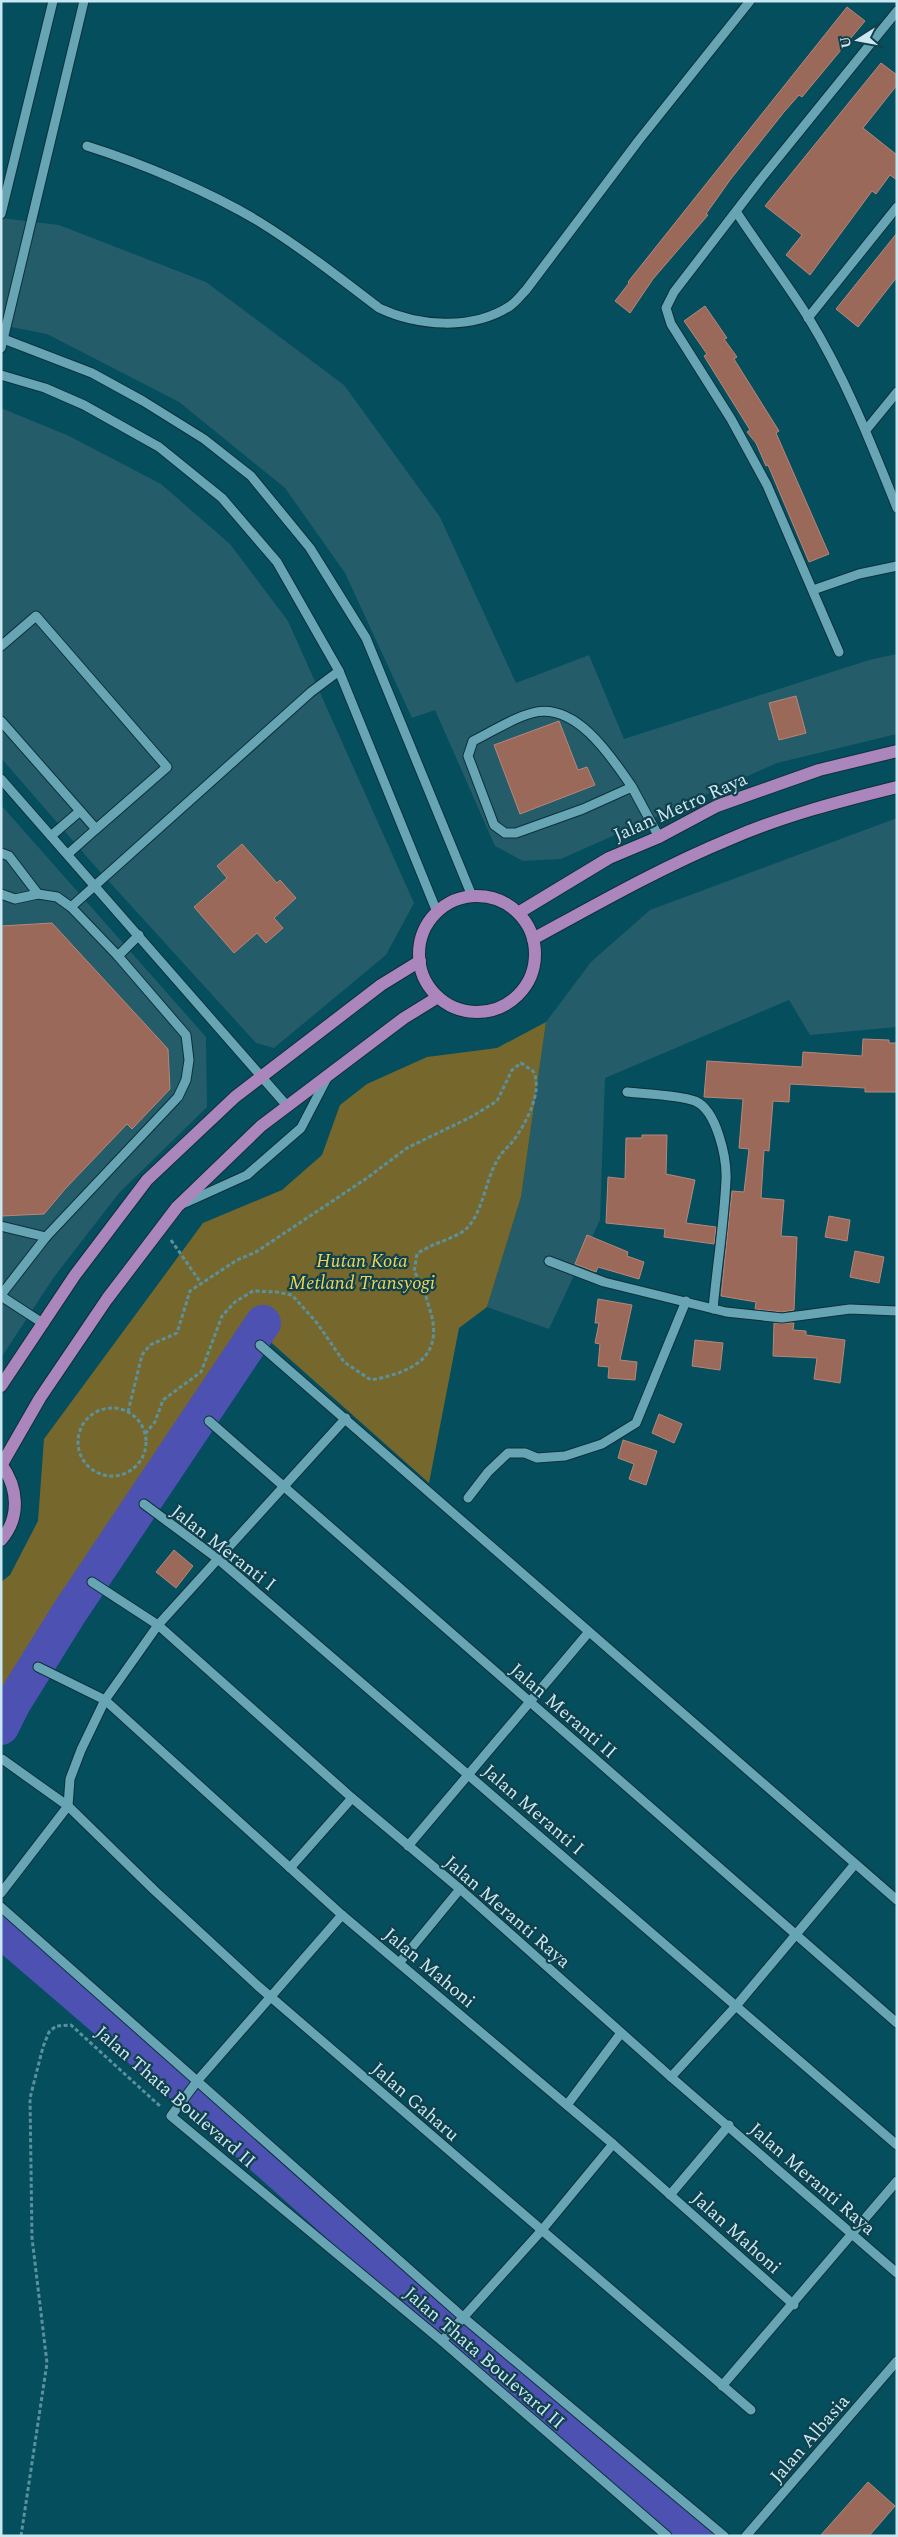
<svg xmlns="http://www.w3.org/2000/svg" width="898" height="2537" viewBox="0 0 898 2537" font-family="Spectral,serif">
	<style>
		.built { fill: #245c6a }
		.green { fill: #76682c }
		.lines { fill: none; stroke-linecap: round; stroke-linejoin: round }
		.river { stroke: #4c51b2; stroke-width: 36 }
		.building { fill: #9a695a; stroke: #b98677 }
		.minor-casing { stroke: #0f3039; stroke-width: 11 }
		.major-casing { stroke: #0f3039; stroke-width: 14 }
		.path { stroke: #5b919e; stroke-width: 3; stroke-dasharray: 4 2.5; stroke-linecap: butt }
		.minor { stroke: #67a5b5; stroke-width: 9 }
		.major { stroke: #ab86bc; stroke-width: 12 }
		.labels { text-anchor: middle; stroke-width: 4.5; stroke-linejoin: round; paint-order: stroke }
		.street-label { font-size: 19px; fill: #cae8f1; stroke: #10414d }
		.park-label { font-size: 19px; font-style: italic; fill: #efd458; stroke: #10414d }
	</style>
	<rect width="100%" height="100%" fill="#044e5d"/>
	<g class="built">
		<path d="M 1,218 L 59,225 L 206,282 L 344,385 L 440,517 L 516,683 L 589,655 L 624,739 L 869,660 L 897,654 L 897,734 L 777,763 L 561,859 L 523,861 L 495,846 L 435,710 L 412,718 L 345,573 L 285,488 L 179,402 L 47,334 L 1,325 Z"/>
		<path d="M 1,408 L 69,436 L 161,484 L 230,544 L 288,621 L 414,903 L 386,955 L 274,1048 L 256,1043 L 94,865 L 1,758 Z"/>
		<path d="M 1,805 L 206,1037 L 207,1107 L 119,1193 L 54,1277 L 1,1358 Z"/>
		<path d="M 897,818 L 897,1027 L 810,1035 L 789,1000 L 605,1078 L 600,1220 L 549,1329 L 487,1307 L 521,1197 L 546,1022 L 591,962 L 650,910 Z"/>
	</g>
	<path class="green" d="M 546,1022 L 521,1197 L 487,1307 L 459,1328 L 429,1483 L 246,1320 L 1,1724 L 1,1582 L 10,1575 L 38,1521 L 44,1439 L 203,1223 L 282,1190 L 322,1155 L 340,1105 L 367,1084 L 427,1057 L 497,1048 Z"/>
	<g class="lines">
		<g class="river">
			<path d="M 1,1727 L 13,1703 L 69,1613 L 263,1323"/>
			<path d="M 1,1930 L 205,2105 L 466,2339 L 697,2536"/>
		</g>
	</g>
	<g class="building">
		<path d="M 847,7 L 865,21 L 802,97 L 799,95 L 784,112 L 730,180 L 706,214 L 708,215 L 653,279 L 630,313 L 615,301 L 629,283 L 628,282 Z"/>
		<path d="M 881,63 L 897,75 L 897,85 L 863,128 L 897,155 L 897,180 L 890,175 L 876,194 L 872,191 L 810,275 L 786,255 L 802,235 L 765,206 Z"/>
		<path d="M 897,233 L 897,277 L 858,327 L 836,309 Z"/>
		<path d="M 705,306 L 727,338 L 724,339 L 737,357 L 734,359 L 779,431 L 776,433 L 829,554 L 809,562 L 768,465 L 766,466 L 756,443 L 747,432 L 750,430 L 704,356 L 707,354 L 684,321 Z"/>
		<path d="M 796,696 L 806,733 L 779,740 L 769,703 Z"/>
		<path d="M 559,721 L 578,770 L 587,767 L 595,785 L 520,814 L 494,745 Z"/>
		<path d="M 242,844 L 277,883 L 280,880 L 296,898 L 274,918 L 283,928 L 266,943 L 257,933 L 234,953 L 194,907 L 227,878 L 217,866 Z"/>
		<path d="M 52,923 L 168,1049 L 170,1089 L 132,1129 L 127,1124 L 65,1189 L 44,1214 L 1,1216 L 1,926 Z"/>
		<path d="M 863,1039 L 889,1040 L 889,1043 L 897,1043 L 897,1092 L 865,1092 L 865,1088 L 790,1084 L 789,1102 L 773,1101 L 769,1151 L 764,1150 L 761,1198 L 784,1200 L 781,1236 L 797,1237 L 794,1310 L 782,1312 L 755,1309 L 756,1302 L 721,1296 L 732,1191 L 744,1192 L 749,1149 L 739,1148 L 743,1099 L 704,1097 L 707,1061 L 802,1067 L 803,1052 L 862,1056 Z"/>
		<path d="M 642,1135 L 667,1135 L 666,1174 L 695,1180 L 686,1223 L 716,1227 L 714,1244 L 664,1237 L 665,1229 L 606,1223 L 608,1177 L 625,1179 L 626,1138 L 642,1138 Z"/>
		<path d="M 829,1216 L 850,1220 L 847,1241 L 825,1237 Z"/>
		<path d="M 587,1235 L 628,1252 L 627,1256 L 644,1262 L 639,1279 L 598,1267 L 596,1272 L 575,1264 Z"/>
		<path d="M 855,1251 L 884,1257 L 879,1283 L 850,1277 Z"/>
		<path d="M 598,1299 L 632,1305 L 620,1360 L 637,1362 L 635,1380 L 608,1378 L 609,1367 L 598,1366 L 600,1344 L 595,1343 L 599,1323 L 595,1323 Z"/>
		<path d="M 774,1323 L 794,1323 L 793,1330 L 806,1331 L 806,1335 L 845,1340 L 840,1383 L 814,1379 L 817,1358 L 773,1356 Z"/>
		<path d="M 695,1340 L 723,1343 L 720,1370 L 692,1366 Z"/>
		<path d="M 659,1414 L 682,1424 L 674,1443 L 652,1433 Z"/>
		<path d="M 623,1440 L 657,1451 L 646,1485 L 629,1479 L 634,1464 L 618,1458 Z"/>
		<path d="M 174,1550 L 193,1566 L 176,1588 L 156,1572 Z"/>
		<path d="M 868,2482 L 895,2506 L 876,2528 L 869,2536 L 820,2536 Z"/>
	</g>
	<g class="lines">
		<g class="minor-casing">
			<g id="minor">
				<path d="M 87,146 C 141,163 210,192 258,221 C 300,247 340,278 379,308 C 417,326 472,331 510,306 C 516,302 521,295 526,290 L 639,140 L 750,1"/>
				<path d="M 737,213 C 760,248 786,282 808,317 C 845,377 871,443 897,508"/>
				<path d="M 1,214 L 53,1"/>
				<path d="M 808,318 L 897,207"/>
				<path d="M 1,338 L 92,373 L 143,401 L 204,439 L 251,476 L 310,548 L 366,638 L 472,896"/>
				<path d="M 1,348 L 84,1"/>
				<path d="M 1,375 L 45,388 L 84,405 L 159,447 L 222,498 L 277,562 L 339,671 L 437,912"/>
				<path d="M 866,430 L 897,392"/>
				<path d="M 813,590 L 859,574 L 897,566"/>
				<path d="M 1,646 L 36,616 L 167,767 L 96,829 L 1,721"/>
				<path d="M 839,652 L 767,485 L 731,419 L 671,324 L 666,308 L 674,292 L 760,180 L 897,11"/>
				<path d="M 1,779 L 288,1107"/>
				<path d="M 632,787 C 611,756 575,701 532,713 C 512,718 492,732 473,741 L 468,756 L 494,825 L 505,833 L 516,833 L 583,809 L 632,787 L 659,837"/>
				<path d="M 51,836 L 80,811"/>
				<path d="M 1,853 L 9,856 L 38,894"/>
				<path d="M 68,854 L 96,829"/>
				<path d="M 1,894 L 15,899 L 38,894 L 57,897 L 71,907 L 118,956 L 186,1035 L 189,1060 L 186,1080 L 178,1097 L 46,1237 L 1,1295"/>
				<path d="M 71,907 L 311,692 L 339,671"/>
				<path d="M 118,956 L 139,935"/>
				<path d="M 627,1092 C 645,1094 679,1095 695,1101 C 717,1110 727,1159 726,1180 C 724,1223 717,1266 713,1309"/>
				<path d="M 185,1203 L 247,1175 L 301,1128 L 327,1078"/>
				<path d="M 1,1226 L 46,1237"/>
				<path d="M 549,1261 L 604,1282 L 726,1312 L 782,1318 L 850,1309 L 897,1311"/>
				<path d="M 1,1296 L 44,1324"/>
				<path d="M 260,1345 L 897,1900"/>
				<path d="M 209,1421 L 897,2023"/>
				<path d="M 468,1498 L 488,1472 L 508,1453 L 525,1453 L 537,1458 L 565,1456 L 602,1444 L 636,1423 L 686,1301"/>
				<path d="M 144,1504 L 218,1559 L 897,2145"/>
				<path d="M 92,1582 L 158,1625 L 352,1798 L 460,1889 L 671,2077 L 897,2273"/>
				<path d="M 38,1667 L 105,1700 L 342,1915 L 613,2144 L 794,2305"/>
				<path d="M 2,1759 L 68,1806 L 154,1890 L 258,1986 L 751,2410"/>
				<path d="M 408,1846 L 588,1633"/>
				<path d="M 290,1868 L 352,1798"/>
				<path d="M 1,1893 L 68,1806 L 70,1779 L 81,1750 L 105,1700 L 158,1625 L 346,1418"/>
				<path d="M 1,1907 L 464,2318 L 724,2536"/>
				<path d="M 342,1915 L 198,2080 L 171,2116 L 442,2341 L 667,2536"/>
				<path d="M 400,1962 L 460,1889"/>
				<path d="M 671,2077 L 736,2006 L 855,1864"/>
				<path d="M 567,2105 L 621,2033"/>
				<path d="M 670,2195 L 729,2125"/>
				<path d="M 442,2341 L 542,2230 L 613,2144"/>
				<path d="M 722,2386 L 897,2181"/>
				<path d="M 746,2536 L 897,2361"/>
			</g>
		</g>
		<g class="major-casing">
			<g id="major">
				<circle cx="477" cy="954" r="58"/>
				<path d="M 518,913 L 609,858 L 659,837 L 717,806 L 819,770 L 897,751"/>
				<path d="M 533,939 C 597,904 662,867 730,839 C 783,816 840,801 897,787"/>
				<path d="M 1,1386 L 75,1275 L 147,1180 L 235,1097 L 381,985 L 420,961"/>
				<path d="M 1,1464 C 18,1487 21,1517 1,1540"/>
				<path d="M 2,1464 L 40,1398 L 107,1299 L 177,1207 L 261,1126 L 404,1018 L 438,997"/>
			</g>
		</g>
		<g class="path">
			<path d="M 171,1240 L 201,1283"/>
			<circle cx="112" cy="1442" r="34"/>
			<path d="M 128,1412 L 142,1355 L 150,1345 L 177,1333 L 190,1291 L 237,1260 L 256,1252 L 367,1178 L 407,1148 L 471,1117 L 497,1101 L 512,1070 L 521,1063 L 533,1071 C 544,1091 525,1125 513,1141 C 508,1147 502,1152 498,1159 C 485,1180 484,1210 467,1228 C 456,1239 431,1243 417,1254 L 414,1272 C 423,1283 425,1294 429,1307 C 446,1356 414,1372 371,1380 L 344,1362 L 317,1323 L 292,1295 L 277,1292 L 253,1291 L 235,1302 L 222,1316 L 201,1372 L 163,1400 L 155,1422 L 145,1434"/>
			<path d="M 21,2536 L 47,2363 L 32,2238 L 30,2098 L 43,2047 L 49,2032 L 56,2026 L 71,2025 L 161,2107"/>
		</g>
		<use href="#minor" class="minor"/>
		<use href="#major" class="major"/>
	</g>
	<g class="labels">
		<g class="street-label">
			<text transform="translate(680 806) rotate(-24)" y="7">Jalan Metro Raya</text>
			<text transform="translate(224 1547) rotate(38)" y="7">Jalan Meranti I</text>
			<text transform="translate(564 1710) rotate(41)" y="7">Jalan Meranti II</text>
			<text transform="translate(534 1809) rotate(41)" y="7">Jalan Meranti I</text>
			<text transform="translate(508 1911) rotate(41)" y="7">Jalan Meranti Raya</text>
			<text transform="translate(430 1967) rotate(40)" y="7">Jalan Mahoni</text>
			<text transform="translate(176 2096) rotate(41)" y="7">Jalan Thata Boulevard II</text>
			<text transform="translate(416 2101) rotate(41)" y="7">Jalan Gaharu</text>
			<text transform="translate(813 2178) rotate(41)" y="7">Jalan Meranti Raya</text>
			<text transform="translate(737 2232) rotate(42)" y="7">Jalan Mahoni</text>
			<text transform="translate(485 2357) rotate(41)" y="7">Jalan Thata Boulevard II</text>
			<text transform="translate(809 2438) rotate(-49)" y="7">Jalan Albasia</text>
		</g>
		<g class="park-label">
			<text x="362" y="1267">Hutan Kota<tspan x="362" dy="22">Metland Transyogi</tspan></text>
		</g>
	</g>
	<rect width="898" height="2537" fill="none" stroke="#cae8f1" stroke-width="5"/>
	<g transform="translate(858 40) rotate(259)" stroke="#10414d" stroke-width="4" paint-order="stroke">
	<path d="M0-4L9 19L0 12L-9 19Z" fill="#cae8f1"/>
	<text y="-8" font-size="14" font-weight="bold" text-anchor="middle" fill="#cae8f1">U</text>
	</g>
</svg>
